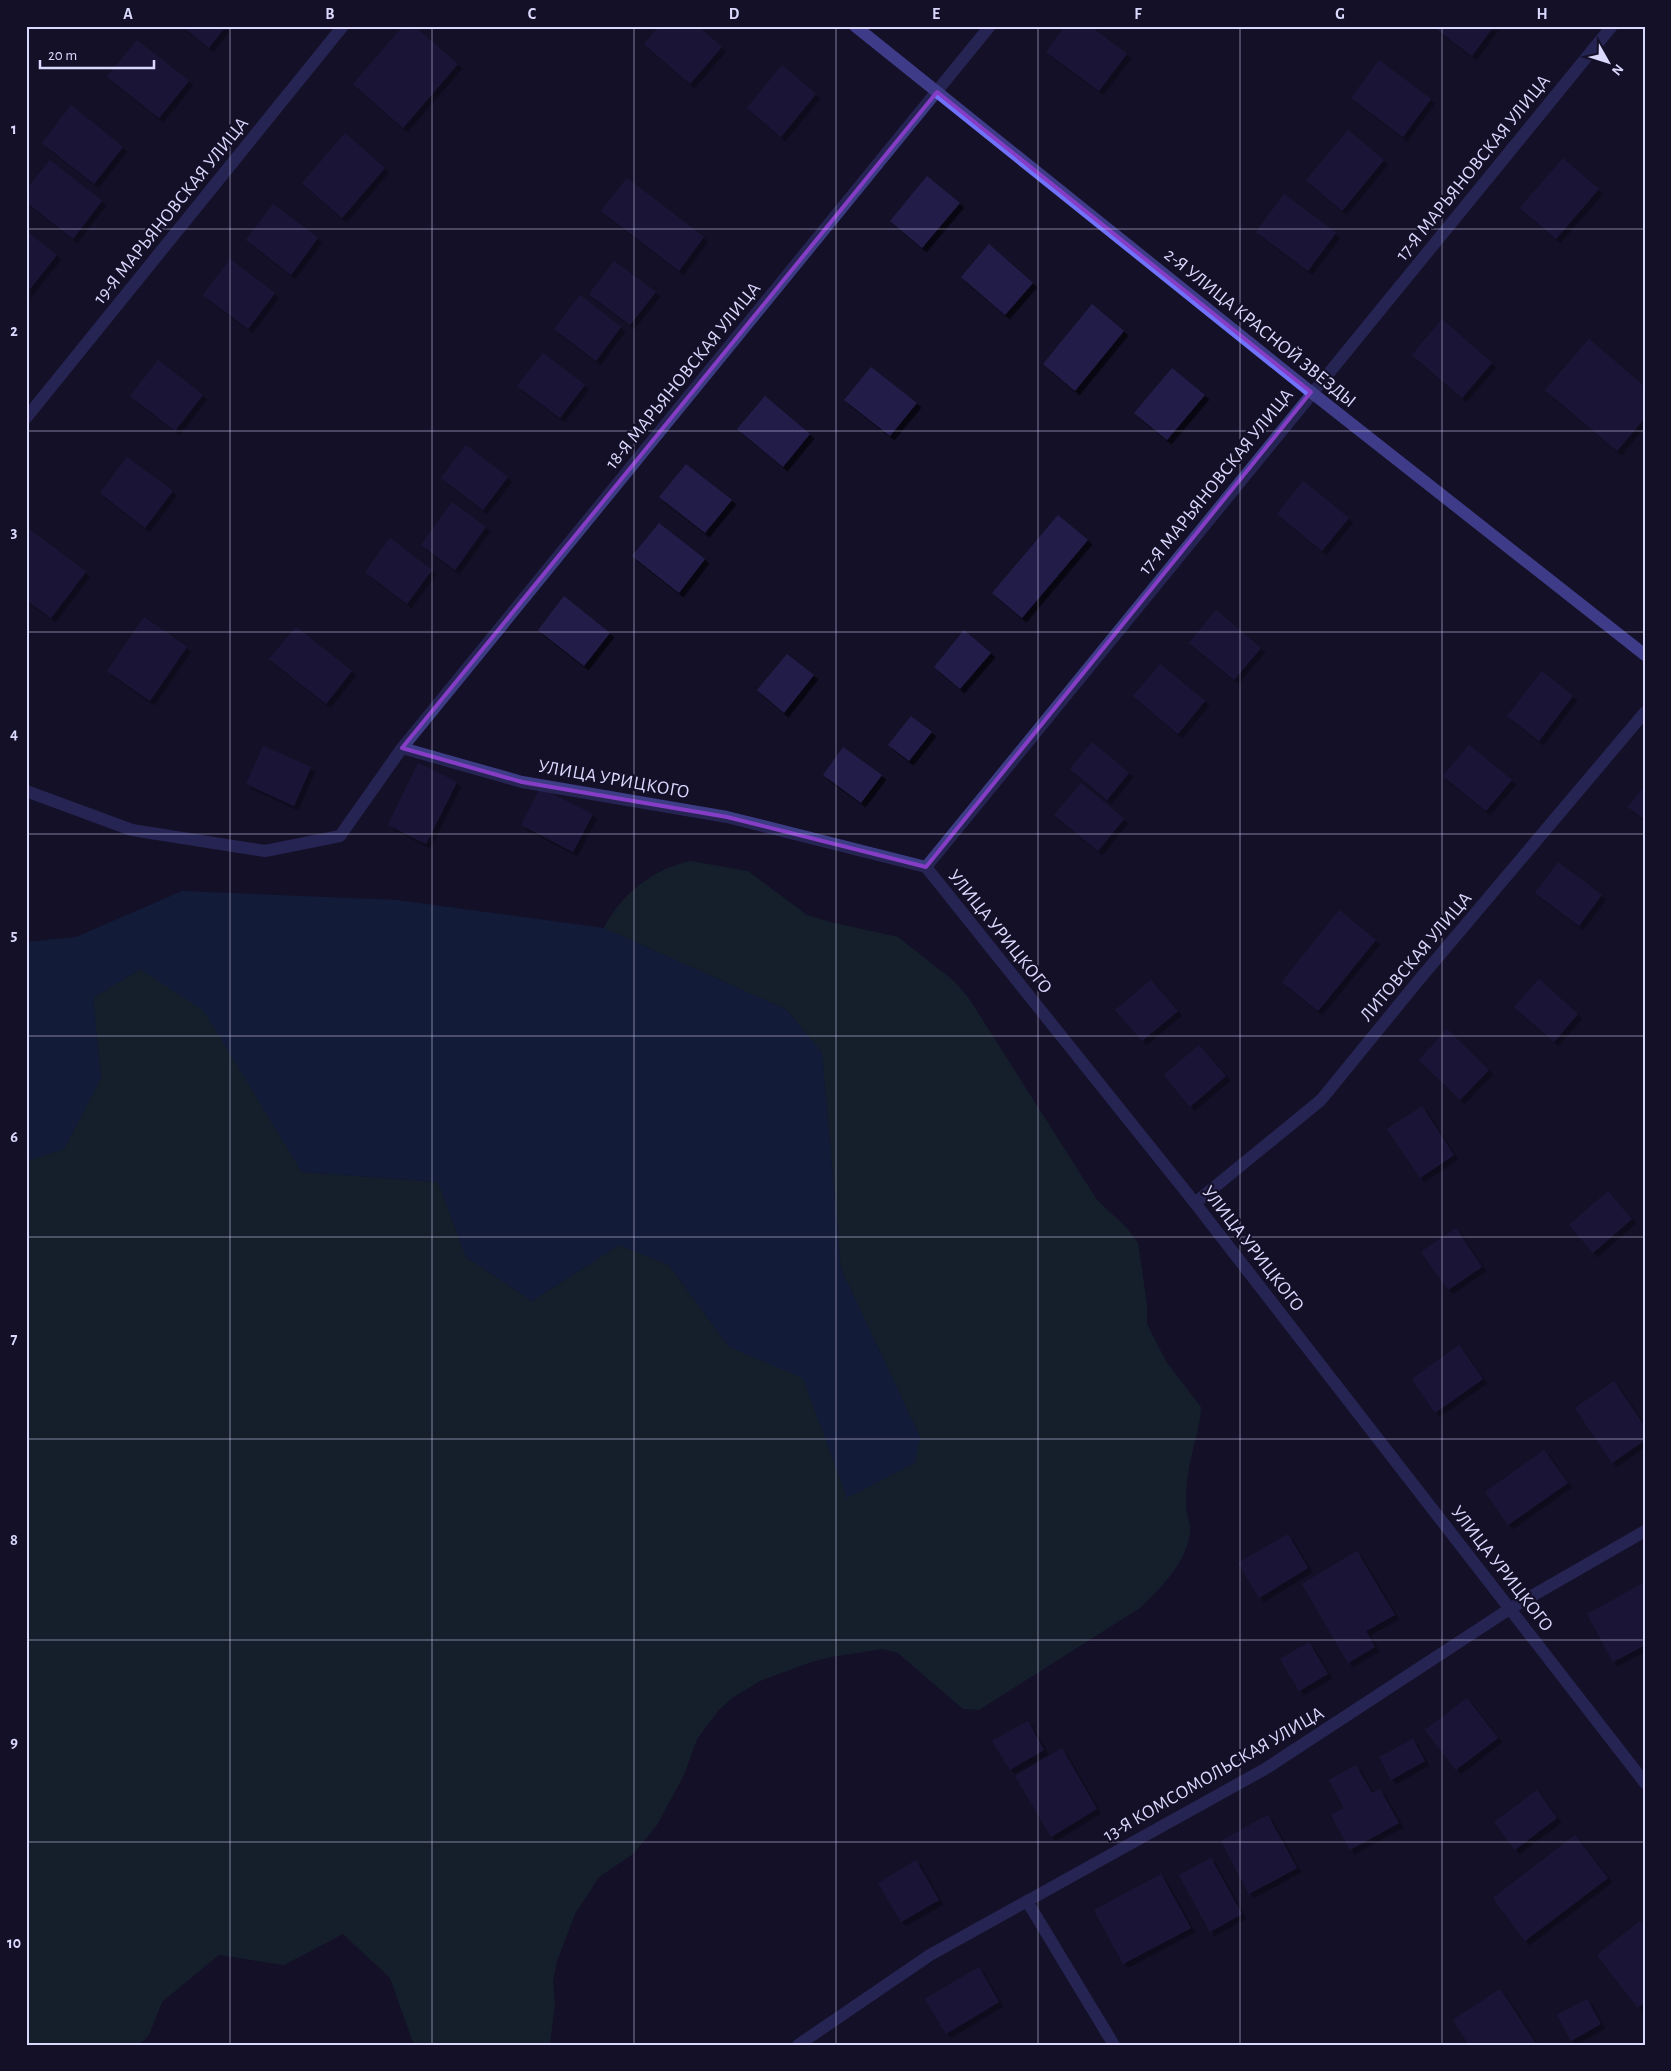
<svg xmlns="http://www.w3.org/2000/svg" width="1671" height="2071" viewBox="0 0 1671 2071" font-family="'Alegreya Sans',sans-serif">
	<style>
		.green { fill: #143230 }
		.water { fill: #10284d }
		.building { fill: #241d48; filter: url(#shadow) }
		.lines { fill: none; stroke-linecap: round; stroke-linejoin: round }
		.street { stroke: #3d3d86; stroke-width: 12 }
		.secondary { stroke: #7172fc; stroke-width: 12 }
		.marked { fill: none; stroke: #853dc5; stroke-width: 4; stroke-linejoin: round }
		.grid { fill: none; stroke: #dbd8fe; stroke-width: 1; stroke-opacity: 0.55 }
		.labels { text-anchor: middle; stroke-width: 4.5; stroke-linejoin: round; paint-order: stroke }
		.street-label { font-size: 19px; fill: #dbd8fe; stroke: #141028 }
		.neatline { fill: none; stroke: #dbd8fe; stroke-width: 2 }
		.grid-label { font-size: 16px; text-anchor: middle; font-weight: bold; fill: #dbd8fe }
	</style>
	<defs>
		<filter id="shadow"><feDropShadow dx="4.5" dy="4.5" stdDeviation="0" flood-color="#0009"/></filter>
	</defs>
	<rect width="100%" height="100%" fill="#141028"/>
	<path class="green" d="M 690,861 L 748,871 L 807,915 L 830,922 L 898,937 L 954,981 L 968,997 L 1097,1200 L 1127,1228 L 1138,1243 L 1147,1304 L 1147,1324 L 1167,1363 L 1201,1407 C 1200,1430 1191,1451 1188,1475 C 1186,1486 1185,1501 1187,1513 C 1188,1518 1190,1523 1190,1528 C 1190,1559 1161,1588 1140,1608 L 979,1710 L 963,1709 L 898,1653 L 882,1649 L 831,1657 L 811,1662 L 760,1681 L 732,1698 L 719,1710 L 697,1739 L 684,1775 L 657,1825 L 633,1854 L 599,1877 L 575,1914 L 557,1961 L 553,1981 L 555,2002 L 550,2045 L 414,2045 L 390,1978 L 343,1934 L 284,1965 L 219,1955 L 162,2002 L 149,2035 L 139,2045 L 26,2045 L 26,1161 L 64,1149 L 101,1078 L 93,998 L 140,969 L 204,1010 L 302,1172 L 438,1182 L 466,1257 L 532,1301 L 619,1245 L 669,1265 L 729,1347 L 803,1377 L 847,1497 L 920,1437 L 841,1269 L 822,1053 L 787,1010 L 604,928 C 622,893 652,870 690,861 Z"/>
	<path class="water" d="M 182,891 L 397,900 L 604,928 L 787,1010 L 822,1053 L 841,1269 L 920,1437 L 915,1463 L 847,1498 L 803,1378 L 729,1347 L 669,1265 L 619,1245 L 532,1301 L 466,1257 L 438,1182 L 302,1172 L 204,1011 L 140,969 L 93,998 L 101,1078 L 64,1149 L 26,1161 L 26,942 L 76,937 Z"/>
	<g class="building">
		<path d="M 182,26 L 226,26 L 209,48 Z"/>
		<path d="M 403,26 L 414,26 L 458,64 L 403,128 L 353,84 Z"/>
		<path d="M 659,26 L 698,26 L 722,47 L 690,84 L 644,44 Z"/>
		<path d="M 1065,26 L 1090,26 L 1127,54 L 1099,91 L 1046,52 Z"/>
		<path d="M 1432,26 L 1494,26 L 1472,56 Z"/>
		<path d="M 137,40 L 189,81 L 159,118 L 107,77 Z"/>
		<path d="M 1379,60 L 1431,99 L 1403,137 L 1351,98 Z"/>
		<path d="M 782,65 L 816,94 L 781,137 L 747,108 Z"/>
		<path d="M 71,105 L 123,147 L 94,184 L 42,143 Z"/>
		<path d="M 1348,130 L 1384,160 L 1342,211 L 1306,180 Z"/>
		<path d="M 345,133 L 385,168 L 342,218 L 302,183 Z"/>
		<path d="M 1563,158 L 1599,189 L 1556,239 L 1520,208 Z"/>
		<path d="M 50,160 L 102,201 L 73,239 L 26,202 L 26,190 Z"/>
		<path d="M 927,176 L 960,203 L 922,248 L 890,221 Z"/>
		<path d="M 627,178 L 704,237 L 679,271 L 601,211 Z"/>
		<path d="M 1284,194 L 1336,233 L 1308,271 L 1256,232 Z"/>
		<path d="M 273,204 L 318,238 L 291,275 L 246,240 Z"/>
		<path d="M 26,231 L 57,255 L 26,294 Z"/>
		<path d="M 989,244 L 1033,283 L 1005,315 L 961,277 Z"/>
		<path d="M 230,259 L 275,293 L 248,329 L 203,295 Z"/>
		<path d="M 614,261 L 656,292 L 630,325 L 589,294 Z"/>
		<path d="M 580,295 L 621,327 L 596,361 L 554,329 Z"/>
		<path d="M 1092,304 L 1124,331 L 1075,391 L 1043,364 Z"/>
		<path d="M 1442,319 L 1492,363 L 1462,398 L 1412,355 Z"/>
		<path d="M 1589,339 L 1645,387 L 1645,418 L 1617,451 L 1545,390 Z"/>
		<path d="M 543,353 L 585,385 L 560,418 L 517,386 Z"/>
		<path d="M 158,360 L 203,395 L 175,431 L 130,396 Z"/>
		<path d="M 871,367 L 917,403 L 890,436 L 844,400 Z"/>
		<path d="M 1172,368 L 1205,395 L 1167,440 L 1134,413 Z"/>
		<path d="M 765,396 L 810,434 L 783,467 L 737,429 Z"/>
		<path d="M 466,445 L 508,477 L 483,510 L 441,478 Z"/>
		<path d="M 127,457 L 173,491 L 145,528 L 100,493 Z"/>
		<path d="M 686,464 L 732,500 L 705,533 L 659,497 Z"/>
		<path d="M 1303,481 L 1349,518 L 1322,551 L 1277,514 Z"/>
		<path d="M 452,502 L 486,527 L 455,570 L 421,545 Z"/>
		<path d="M 1058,515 L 1088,540 L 1022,618 L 992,593 Z"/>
		<path d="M 659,523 L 705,559 L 679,593 L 632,556 Z"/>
		<path d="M 28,528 L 86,572 L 51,618 L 26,600 Z"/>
		<path d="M 390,538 L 432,570 L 407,604 L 365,572 Z"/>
		<path d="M 564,596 L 610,633 L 584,666 L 538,630 Z"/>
		<path d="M 1216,610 L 1261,648 L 1234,680 L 1189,643 Z"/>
		<path d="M 144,617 L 187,647 L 150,701 L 107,671 Z"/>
		<path d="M 296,627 L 352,671 L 326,704 L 269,659 Z"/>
		<path d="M 964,630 L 991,653 L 960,689 L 934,667 Z"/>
		<path d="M 787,654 L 814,675 L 784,713 L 757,690 Z"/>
		<path d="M 1160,664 L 1205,701 L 1178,734 L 1133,696 Z"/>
		<path d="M 1542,671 L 1573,696 L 1539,741 L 1507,716 Z"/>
		<path d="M 911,716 L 932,732 L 909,761 L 888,745 Z"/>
		<path d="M 1092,742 L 1129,773 L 1107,800 L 1070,769 Z"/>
		<path d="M 1469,745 L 1512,780 L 1486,811 L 1443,776 Z"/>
		<path d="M 263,746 L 311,767 L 294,806 L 246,784 Z"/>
		<path d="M 843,747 L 882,775 L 861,803 L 823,775 Z"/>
		<path d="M 418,763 L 457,782 L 426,844 L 388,825 Z"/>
		<path d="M 1081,783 L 1124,819 L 1098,851 L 1054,815 Z"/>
		<path d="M 1645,785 L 1645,820 L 1628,807 Z"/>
		<path d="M 540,788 L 593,814 L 573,852 L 521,825 Z"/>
		<path d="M 1558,862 L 1602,895 L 1579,926 L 1535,893 Z"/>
		<path d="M 1339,910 L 1376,940 L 1318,1011 L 1282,982 Z"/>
		<path d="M 1539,979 L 1578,1014 L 1554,1042 L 1514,1007 Z"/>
		<path d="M 1151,980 L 1178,1011 L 1142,1041 L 1115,1010 Z"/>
		<path d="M 1447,1029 L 1489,1070 L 1460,1100 L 1419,1060 Z"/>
		<path d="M 1199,1045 L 1226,1076 L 1190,1107 L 1164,1075 Z"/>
		<path d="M 1422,1106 L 1454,1155 L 1420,1178 L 1387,1129 Z"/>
		<path d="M 1608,1191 L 1632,1219 L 1593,1253 L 1569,1225 Z"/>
		<path d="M 1456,1228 L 1482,1267 L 1448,1290 L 1421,1252 Z"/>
		<path d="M 1459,1345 L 1483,1379 L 1435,1413 L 1412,1379 Z"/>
		<path d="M 1614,1381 L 1645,1427 L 1645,1440 L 1612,1463 L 1575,1408 Z"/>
		<path d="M 1544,1450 L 1568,1483 L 1508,1525 L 1485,1492 Z"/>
		<path d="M 1288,1534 L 1308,1568 L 1259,1598 L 1238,1563 Z"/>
		<path d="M 1357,1551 L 1395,1615 L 1366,1631 L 1375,1647 L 1348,1663 L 1302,1584 Z"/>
		<path d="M 1645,1582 L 1645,1645 L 1613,1662 L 1587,1614 Z"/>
		<path d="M 1309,1642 L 1328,1674 L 1299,1691 L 1280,1659 Z"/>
		<path d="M 1467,1698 L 1498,1738 L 1456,1770 L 1425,1730 Z"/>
		<path d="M 1028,1721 L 1044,1750 L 1010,1770 L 992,1741 Z"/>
		<path d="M 1413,1739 L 1425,1761 L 1391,1780 L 1379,1757 Z"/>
		<path d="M 1062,1748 L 1097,1809 L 1051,1837 L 1015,1776 Z"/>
		<path d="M 1356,1765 L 1372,1793 L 1380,1789 L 1399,1823 L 1350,1850 L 1331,1815 L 1344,1808 L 1329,1780 Z"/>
		<path d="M 1537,1790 L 1557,1818 L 1515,1850 L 1494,1822 Z"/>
		<path d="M 1268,1815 L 1297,1868 L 1249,1894 L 1221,1841 Z"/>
		<path d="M 1575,1835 L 1608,1878 L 1525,1941 L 1493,1898 Z"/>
		<path d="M 1211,1858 L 1242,1914 L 1210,1932 L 1179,1875 Z"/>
		<path d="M 916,1860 L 939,1900 L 901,1922 L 878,1883 Z"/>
		<path d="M 1161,1874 L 1191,1928 L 1123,1964 L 1094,1910 Z"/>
		<path d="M 1640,1921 L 1645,1927 L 1645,2002 L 1638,2008 L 1597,1955 Z"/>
		<path d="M 979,1967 L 999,2002 L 946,2034 L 925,1999 Z"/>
		<path d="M 1500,1989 L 1537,2045 L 1469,2045 L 1453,2020 Z"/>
		<path d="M 1587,1999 L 1601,2024 L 1571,2041 L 1557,2015 Z"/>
	</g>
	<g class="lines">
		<g class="street">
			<path d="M 26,418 L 343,26"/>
			<path d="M 402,748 L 990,26"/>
			<path d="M 26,791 L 132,830 L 265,851 L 340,836 L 402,748 L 522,782 L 727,817 L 926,867 L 1195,1203 L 1645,1783"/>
			<path d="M 926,867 L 1612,26"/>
			<path d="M 1195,1203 L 1321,1100 L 1418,981 L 1645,712"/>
			<path d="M 1027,1901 L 1114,2045"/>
			<path d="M 798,2045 L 930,1955 L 1265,1769 L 1511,1608 L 1645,1531"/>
		</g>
		<path class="secondary" d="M 855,26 L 1311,392 L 1645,655"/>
	</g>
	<path d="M0 0H1671V2071H0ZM 937,92 L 1311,392 L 926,867 L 727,817 L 522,782 L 402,748 Z" fill="#141028" fill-opacity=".55" fill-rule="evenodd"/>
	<path class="marked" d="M 937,92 L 1311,392 L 926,867 L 727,817 L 522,782 L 402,748 Z"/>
	<path class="grid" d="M 230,26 L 230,2045M 432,26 L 432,2045M 634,26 L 634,2045M 836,26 L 836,2045M 1038,26 L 1038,2045M 1240,26 L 1240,2045M 1442,26 L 1442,2045M 26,229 L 1645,229M 26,431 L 1645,431M 26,632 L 1645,632M 26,834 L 1645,834M 26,1036 L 1645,1036M 26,1237 L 1645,1237M 26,1439 L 1645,1439M 26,1640 L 1645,1640M 26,1842 L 1645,1842"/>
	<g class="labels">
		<g class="street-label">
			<text transform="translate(1472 167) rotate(-51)" y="7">17-Я МАРЬЯНОВСКАЯ УЛИЦА</text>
			<text transform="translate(170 210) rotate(-51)" y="7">19-Я МАРЬЯНОВСКАЯ УЛИЦА</text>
			<text transform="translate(1261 327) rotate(39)" y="7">2-Я УЛИЦА КРАСНОЙ ЗВЕЗДЫ</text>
			<text transform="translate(682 375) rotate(-51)" y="7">18-Я МАРЬЯНОВСКАЯ УЛИЦА</text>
			<text transform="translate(1215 481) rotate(-51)" y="7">17-Я МАРЬЯНОВСКАЯ УЛИЦА</text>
			<text transform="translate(614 778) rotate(10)" y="7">УЛИЦА УРИЦКОГО</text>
			<text transform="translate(1001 931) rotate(51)" y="7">УЛИЦА УРИЦКОГО</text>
			<text transform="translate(1415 956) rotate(-50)" y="7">ЛИТОВСКАЯ УЛИЦА</text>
			<text transform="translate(1254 1248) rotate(52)" y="7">УЛИЦА УРИЦКОГО</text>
			<text transform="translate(1503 1568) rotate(52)" y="7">УЛИЦА УРИЦКОГО</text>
			<text transform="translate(1213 1773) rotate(-30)" y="7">13-Я КОМСОМОЛЬСКАЯ УЛИЦА</text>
		</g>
	</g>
	<rect width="1671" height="2071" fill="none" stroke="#141028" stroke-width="55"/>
	<g transform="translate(1608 62) rotate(129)" stroke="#141028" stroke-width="4" paint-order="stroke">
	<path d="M0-4L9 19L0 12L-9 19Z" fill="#dbd8fe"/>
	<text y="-8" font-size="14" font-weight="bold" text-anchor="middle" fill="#dbd8fe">N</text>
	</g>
	<path d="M40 60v8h114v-8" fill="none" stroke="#dbd8fe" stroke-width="2.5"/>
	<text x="48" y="60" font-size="15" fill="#dbd8fe" stroke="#141028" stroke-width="4" paint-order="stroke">20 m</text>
	<rect x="28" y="28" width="1616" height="2016" class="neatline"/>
	<g class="grid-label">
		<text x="128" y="19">A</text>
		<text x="330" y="19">B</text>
		<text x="532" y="19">C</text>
		<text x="734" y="19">D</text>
		<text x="936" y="19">E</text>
		<text x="1138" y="19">F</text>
		<text x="1340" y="19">G</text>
		<text x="1542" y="19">H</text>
		<text x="14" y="134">1</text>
		<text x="14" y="336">2</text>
		<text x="14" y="537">3</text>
		<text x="14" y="739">4</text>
		<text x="14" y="940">5</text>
		<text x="14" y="1142">6</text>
		<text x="14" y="1344">7</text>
		<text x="14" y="1545">8</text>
		<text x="14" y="1747">9</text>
		<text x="14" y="1948">10</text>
	</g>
</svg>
